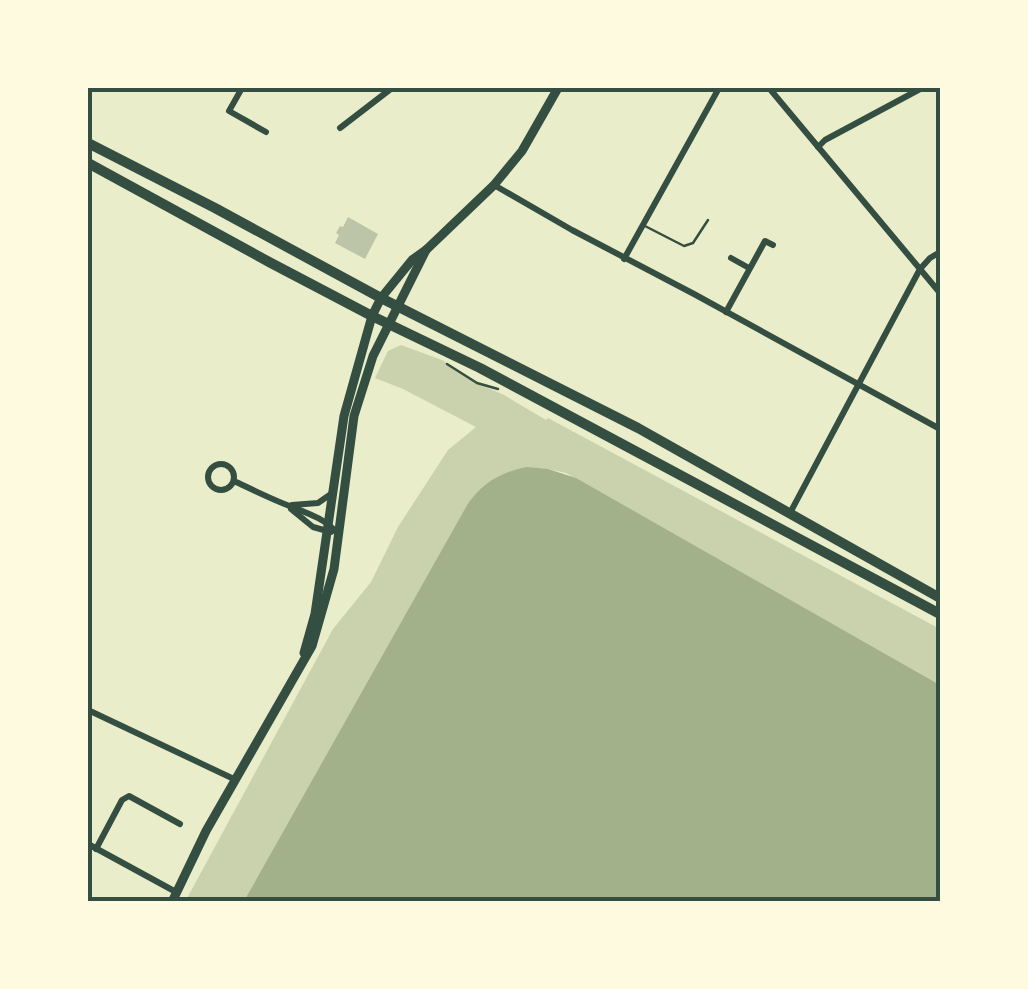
<svg xmlns="http://www.w3.org/2000/svg" width="1028" height="989" viewBox="0 0 1028 989" font-family="Montserrat,sans-serif">
	<style>
		.green { fill: #cad2ad }
		.water { fill: #a3b18a }
		.building { fill: #bcc5a7 }
		.lines { fill: none; stroke-linecap: round; stroke-linejoin: round }
		.path { stroke: #344e41; stroke-width: 2.5 }
		.service { stroke: #344e41; stroke-width: 2.5 }
		.minor { stroke: #344e41; stroke-width: 6 }
		.secondary { stroke: #344e41; stroke-width: 9 }
		.trunk { stroke: #344e41; stroke-width: 10 }
		.neatline { fill: none; stroke: #344e41; stroke-width: 4 }
	</style>
	<rect width="100%" height="100%" fill="#e9edc9"/>
	<path class="green" d="M 401,345 L 442,360 L 477,383 L 504,395 L 546,420 L 548,418 L 940,629 L 940,685 L 566,473 L 548,469 L 467,505 L 244,901 L 185,902 L 333,629 L 371,582 L 398,527 L 448,450 L 476,427 L 403,389 L 375,378 L 388,351 Z"/>
	<path class="water" d="M 527,467 L 548,469 L 576,478 L 940,685 L 940,901 L 244,901 L 467,505 C 482,483 501,472 527,467 Z"/>
	<path class="building" d="M 348,217 L 378,234 L 365,259 L 335,243 L 339,235 L 336,233 L 340,226 L 343,227 Z"/>
	<g class="lines">
		<path class="path" d="M 447,364 L 477,383 L 498,389"/>
		<path class="service" d="M 643,225 L 684,246 L 693,243 L 708,220"/>
		<g class="minor">
			<path d="M 242,88 L 229,111 L 266,132"/>
			<path d="M 769,88 L 940,293"/>
			<path d="M 340,128 L 392,88"/>
			<path d="M 818,147 L 825,140 L 922,88"/>
			<path d="M 494,185 L 572,230 L 694,294 L 940,429"/>
			<path d="M 731,258 L 749,268"/>
			<path d="M 624,259 L 719,88"/>
			<path d="M 726,312 L 765,241 L 773,245"/>
			<circle cx="221" cy="477" r="13"/>
			<path d="M 234,481 C 251,489 269,498 287,505 C 306,513 323,517 337,533"/>
			<path d="M 292,505 L 318,503 L 331,494"/>
			<path d="M 291,509 L 313,527 L 331,532"/>
			<path d="M 790,513 L 920,269 L 930,258 L 940,252"/>
			<path d="M 88,710 L 236,780"/>
			<path d="M 88,844 L 176,892"/>
			<path d="M 96,849 L 122,800 L 129,796 L 180,824"/>
		</g>
		<g class="secondary">
			<path d="M 304,653 L 315,614 L 344,416 L 372,316 L 381,298 L 412,260 L 426,250 L 494,185 L 522,151 L 558,88"/>
			<path d="M 172,902 L 206,831 L 312,646 L 334,569 L 354,416 L 373,356 L 426,250"/>
		</g>
		<g class="trunk">
			<path d="M 88,143 L 215,208 L 381,298 L 638,428 L 940,598"/>
			<path d="M 88,163 L 271,263 L 372,316 L 480,368 L 940,614"/>
		</g>
	</g>
	<rect width="1028" height="989" fill="none" stroke="#fefae0" stroke-width="180"/>
	<rect x="90" y="90" width="848" height="809" class="neatline"/>
</svg>
